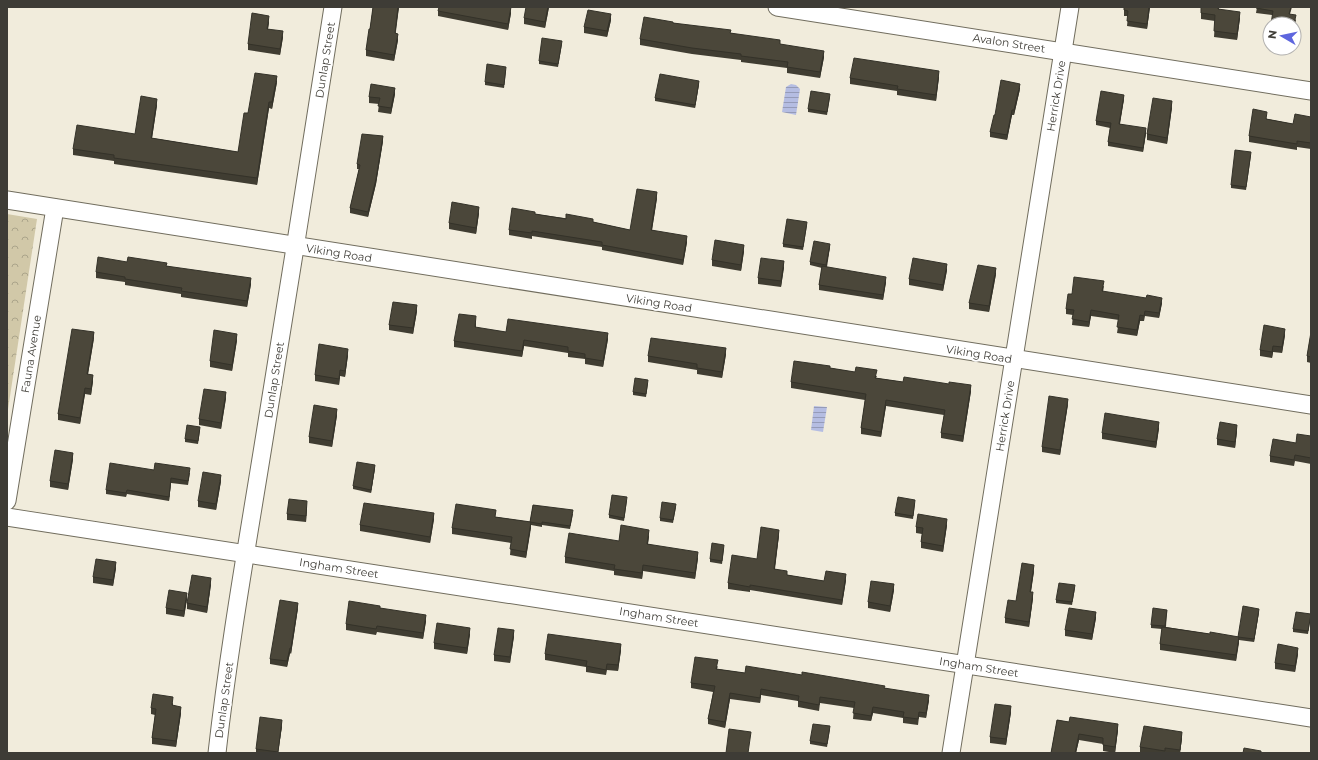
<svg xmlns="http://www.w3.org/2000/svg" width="1318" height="760" viewBox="0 0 1318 760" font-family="Montserrat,sans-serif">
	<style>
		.park { fill: url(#park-crowns) }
		.water { fill: url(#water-rules) }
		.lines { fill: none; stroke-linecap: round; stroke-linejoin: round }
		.minor-casing { stroke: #716d5e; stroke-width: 19 }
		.minor { stroke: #fff; stroke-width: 17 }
		.wall { fill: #403d32 }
		.shaded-wall { fill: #343229 }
		.building { fill: #4b473a; stroke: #343229 }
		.labels { text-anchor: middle; stroke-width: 4; stroke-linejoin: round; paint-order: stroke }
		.street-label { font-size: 11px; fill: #3e3c36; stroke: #fff }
	</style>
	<defs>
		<pattern id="park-crowns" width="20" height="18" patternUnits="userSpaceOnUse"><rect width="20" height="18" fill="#d1c8a8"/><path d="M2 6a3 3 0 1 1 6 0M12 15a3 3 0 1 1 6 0" fill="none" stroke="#aba48a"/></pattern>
		<pattern id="water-rules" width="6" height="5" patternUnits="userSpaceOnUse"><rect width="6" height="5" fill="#b5bde2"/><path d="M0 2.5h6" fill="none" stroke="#959bb8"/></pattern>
	</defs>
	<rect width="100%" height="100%" fill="#f1ecdc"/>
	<path class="park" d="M 7,214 L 37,219 L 7,416 Z"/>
	<g class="water">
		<path d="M 791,84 L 796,85 L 800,89 L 796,115 L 782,112 L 786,87 Z"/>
		<path d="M 814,406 L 827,407 L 823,432 L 811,430 Z"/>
	</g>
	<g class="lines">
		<g class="minor-casing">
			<g id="minor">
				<path d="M 777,7 L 1311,91"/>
				<path d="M 7,200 L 1311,405"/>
				<path d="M 7,501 L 55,208"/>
				<path d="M 7,517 L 1311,718"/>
				<path d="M 217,753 C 229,646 248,540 265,434 C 288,292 311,149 333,7"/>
				<path d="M 951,753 L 1070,7"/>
			</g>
		</g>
		<use href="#minor" class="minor"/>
	</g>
	<g class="wall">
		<path d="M 373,7 L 399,7 L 395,33 L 398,40 L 394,61 L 366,56 L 366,50 L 370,29 Z"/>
		<path d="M 549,7 L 545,28 L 524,24 L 524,18 Z"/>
		<path d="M 1124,7 L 1150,7 L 1147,29 L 1127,26 L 1128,16 L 1124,16 Z"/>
		<path d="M 1201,7 L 1219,7 L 1219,9 L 1240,18 L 1237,40 L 1214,37 L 1215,21 L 1201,19 Z"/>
		<path d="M 1257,7 L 1292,7 L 1290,14 L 1296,20 L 1294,29 L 1294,24 L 1272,15 L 1256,13 Z"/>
		<path d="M 438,11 L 511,13 L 508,30 L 438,16 Z"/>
		<path d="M 611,20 L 607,37 L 584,33 L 584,27 Z"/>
		<path d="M 269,22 L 268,29 L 283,37 L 280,55 L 248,50 L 248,44 Z"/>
		<path d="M 673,23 L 731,33 L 780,44 L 824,57 L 820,78 L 787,73 L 787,68 L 741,62 L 741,60 L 692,54 L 640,45 L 640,39 Z"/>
		<path d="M 1270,27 L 1270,47 L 1267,47 L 1267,42 Z"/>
		<path d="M 562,44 L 558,67 L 539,64 L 539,61 Z"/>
		<path d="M 1274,48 L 1291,48 L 1290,51 Z"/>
		<path d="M 506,70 L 504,88 L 485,85 L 485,82 Z"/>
		<path d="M 939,77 L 936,101 L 897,95 L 897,91 L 850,84 L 850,78 Z"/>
		<path d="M 277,82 L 272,109 L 269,108 L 257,185 L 114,164 L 114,161 L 73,155 L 73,149 L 135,134 L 157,105 L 152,138 L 238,152 L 248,113 Z"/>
		<path d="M 699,84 L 695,108 L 655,101 L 655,98 Z"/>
		<path d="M 1020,89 L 1014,115 L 1012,115 L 1007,140 L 990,137 L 990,132 L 995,115 Z"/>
		<path d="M 395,94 L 391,114 L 378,112 L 379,104 L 369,103 L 369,97 Z"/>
		<path d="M 830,97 L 827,115 L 808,112 L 808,109 Z"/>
		<path d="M 1124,99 L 1120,124 L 1146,133 L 1143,152 L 1108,146 L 1108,142 L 1110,128 L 1096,125 L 1096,121 Z"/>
		<path d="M 1172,107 L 1167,144 L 1147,140 L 1147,134 Z"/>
		<path d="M 1311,117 L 1311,149 L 1297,147 L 1297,150 L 1249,142 L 1249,136 L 1267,118 L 1267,119 L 1293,124 Z"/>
		<path d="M 383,141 L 376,184 L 368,217 L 350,213 L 350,208 L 359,169 L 357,169 L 357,164 Z"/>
		<path d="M 1251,155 L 1246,190 L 1231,188 L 1231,185 Z"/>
		<path d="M 657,198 L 652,230 L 687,242 L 683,265 L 602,250 L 602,247 L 532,236 L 532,239 L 509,235 L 509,230 L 535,214 L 593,222 L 630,230 Z"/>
		<path d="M 479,213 L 476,234 L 449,229 L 449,223 Z"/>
		<path d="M 807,225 L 803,250 L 783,247 L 783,244 Z"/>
		<path d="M 830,247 L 827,267 L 886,282 L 883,300 L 819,290 L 819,285 L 822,268 L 810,265 L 810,262 Z"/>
		<path d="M 744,251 L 741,271 L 712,266 L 712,260 Z"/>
		<path d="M 127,262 L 167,266 L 251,284 L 247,307 L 181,297 L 181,294 L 125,285 L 125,282 L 96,278 L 96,272 Z"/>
		<path d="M 784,267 L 781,287 L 758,284 L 758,278 Z"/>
		<path d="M 947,270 L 943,291 L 909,285 L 909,279 Z"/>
		<path d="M 996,274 L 989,312 L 969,309 L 969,303 Z"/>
		<path d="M 1104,286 L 1103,292 L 1162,303 L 1159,318 L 1145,316 L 1144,321 L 1140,321 L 1137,336 L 1117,333 L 1119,320 L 1091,316 L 1089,327 L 1072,325 L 1073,315 L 1066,314 L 1066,309 L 1072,294 Z"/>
		<path d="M 417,311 L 413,334 L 389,330 L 389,325 Z"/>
		<path d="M 476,322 L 476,328 L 506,332 L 608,339 L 603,367 L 585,364 L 585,359 L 568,357 L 568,353 L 524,346 L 522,357 L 454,347 L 454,341 Z"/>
		<path d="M 1311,332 L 1311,363 L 1307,362 L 1307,356 Z"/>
		<path d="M 1285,335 L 1282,353 L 1273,352 L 1272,358 L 1260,356 L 1260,350 Z"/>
		<path d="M 94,338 L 88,374 L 93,381 L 91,395 L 85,394 L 80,424 L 58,420 L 58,414 Z"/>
		<path d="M 237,340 L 232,371 L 210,367 L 210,361 Z"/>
		<path d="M 726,354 L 722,378 L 697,374 L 697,370 L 648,362 L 648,356 Z"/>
		<path d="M 348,355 L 345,377 L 340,376 L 339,385 L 315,381 L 315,375 Z"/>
		<path d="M 830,368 L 877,376 L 876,378 L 903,382 L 971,391 L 963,442 L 941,438 L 941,433 L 944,415 L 886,406 L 881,437 L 861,434 L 861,428 L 865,400 L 791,388 L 791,382 Z"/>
		<path d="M 648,383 L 646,397 L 633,395 L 633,392 Z"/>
		<path d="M 226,398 L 221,429 L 199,425 L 199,419 Z"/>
		<path d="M 1068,404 L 1060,455 L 1042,452 L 1042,447 Z"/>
		<path d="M 337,415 L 332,447 L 309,443 L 309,437 Z"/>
		<path d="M 1159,428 L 1156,448 L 1102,439 L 1102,433 Z"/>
		<path d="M 200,430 L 198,444 L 185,442 L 185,439 Z"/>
		<path d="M 1237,431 L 1235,448 L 1217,445 L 1217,439 Z"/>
		<path d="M 1311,436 L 1311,464 L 1295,461 L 1294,466 L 1270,462 L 1270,456 L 1296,443 Z"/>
		<path d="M 73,459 L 68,490 L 50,487 L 50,481 Z"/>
		<path d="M 375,468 L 371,493 L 353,489 L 353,486 Z"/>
		<path d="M 154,470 L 190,473 L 188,485 L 171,483 L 169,501 L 127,494 L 126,497 L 106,494 L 106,490 Z"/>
		<path d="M 221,481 L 216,510 L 198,507 L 198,501 Z"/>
		<path d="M 627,500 L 624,521 L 609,518 L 609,515 Z"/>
		<path d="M 915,503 L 913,519 L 895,516 L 895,513 Z"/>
		<path d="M 533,505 L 573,514 L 570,529 L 542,525 L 542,527 L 531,525 L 526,558 L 510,555 L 511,543 L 452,534 L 452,528 L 496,517 L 530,522 Z"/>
		<path d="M 307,507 L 306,522 L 287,520 L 287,514 Z"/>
		<path d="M 676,507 L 673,523 L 660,521 L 660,518 Z"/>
		<path d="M 434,519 L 430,543 L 360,531 L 360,525 Z"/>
		<path d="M 947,525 L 943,552 L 921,548 L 921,542 L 922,534 L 916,533 L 916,527 Z"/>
		<path d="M 779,535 L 775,569 L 787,575 L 824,581 L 846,580 L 842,605 L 750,590 L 750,592 L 728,589 L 728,583 L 757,559 Z"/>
		<path d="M 649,536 L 648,544 L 698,558 L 695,579 L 643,571 L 642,579 L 614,575 L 614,571 L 565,563 L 565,557 L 619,541 Z"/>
		<path d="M 724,548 L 722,564 L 710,562 L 710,559 Z"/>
		<path d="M 116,568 L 113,586 L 93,583 L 93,577 Z"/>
		<path d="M 1034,571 L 1031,592 L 1033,598 L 1029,627 L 1005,623 L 1005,618 L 1016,601 Z"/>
		<path d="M 211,584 L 207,613 L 187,609 L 187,603 Z"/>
		<path d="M 1075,588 L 1072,605 L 1056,603 L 1056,600 Z"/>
		<path d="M 894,590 L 890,612 L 868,608 L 868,602 Z"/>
		<path d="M 187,599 L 184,617 L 166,614 L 166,608 Z"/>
		<path d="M 298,608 L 291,654 L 290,653 L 287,667 L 270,664 L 270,659 Z"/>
		<path d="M 380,608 L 426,621 L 423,639 L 377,632 L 376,635 L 346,630 L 346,624 Z"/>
		<path d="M 1167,610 L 1166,627 L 1210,634 L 1238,637 L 1259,612 L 1254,642 L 1239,640 L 1236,661 L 1160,650 L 1160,644 L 1162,629 L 1151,628 L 1151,625 Z"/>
		<path d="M 1311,614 L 1308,634 L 1293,632 L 1293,629 Z"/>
		<path d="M 1096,618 L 1092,640 L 1065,636 L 1065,630 Z"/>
		<path d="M 470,634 L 467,654 L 434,649 L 434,643 Z"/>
		<path d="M 514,636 L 510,663 L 494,661 L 494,655 Z"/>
		<path d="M 621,650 L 618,671 L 607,670 L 606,675 L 586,672 L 586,667 L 545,660 L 545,654 Z"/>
		<path d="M 1298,654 L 1295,672 L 1275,669 L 1275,663 Z"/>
		<path d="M 718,666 L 717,669 L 745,673 L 885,688 L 929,700 L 926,718 L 919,717 L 918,725 L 903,723 L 903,718 L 873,713 L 871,721 L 853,719 L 854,708 L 820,703 L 819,711 L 798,707 L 798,701 L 761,695 L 760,703 L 730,699 L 725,728 L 708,724 L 708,719 L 713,692 L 691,688 L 691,683 Z"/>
		<path d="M 173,703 L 173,706 L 181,713 L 176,747 L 152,744 L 152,738 L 155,715 L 151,714 L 151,708 Z"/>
		<path d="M 1011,712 L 1006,745 L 990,743 L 990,737 Z"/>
		<path d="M 1057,720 L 1118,730 L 1115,753 L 1103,751 L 1103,744 L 1079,740 L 1076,753 L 1051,753 Z"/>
		<path d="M 282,726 L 278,753 L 256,753 L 256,749 Z"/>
		<path d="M 830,729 L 827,747 L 810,744 L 810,741 Z"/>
		<path d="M 1182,738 L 1180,753 L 1140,753 L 1140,747 Z"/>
	</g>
	<g class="shaded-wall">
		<path d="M 398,7 L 399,7 L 395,39 L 395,33 Z"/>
		<path d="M 511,7 L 511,13 L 508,30 L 508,24 Z"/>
		<path d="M 548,7 L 549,7 L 545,28 L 545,22 Z"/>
		<path d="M 1149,7 L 1150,7 L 1147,29 L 1147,24 Z"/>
		<path d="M 1240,12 L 1240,18 L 1237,40 L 1237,34 Z"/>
		<path d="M 611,14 L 611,20 L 607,37 L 607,31 Z"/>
		<path d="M 269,16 L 269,22 L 267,35 L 267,29 Z"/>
		<path d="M 283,31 L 283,37 L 280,55 L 280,49 Z"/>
		<path d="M 398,34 L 398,40 L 394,61 L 394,55 Z"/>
		<path d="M 824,51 L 824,57 L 820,78 L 820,72 Z"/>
		<path d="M 939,71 L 939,77 L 936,101 L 936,95 Z"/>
		<path d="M 277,76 L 277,82 L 272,109 L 272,102 Z"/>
		<path d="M 699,81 L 699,84 L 695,108 L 695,105 Z"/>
		<path d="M 1020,84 L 1020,89 L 1014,115 L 1014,110 Z"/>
		<path d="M 395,88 L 395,94 L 391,114 L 391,108 Z"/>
		<path d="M 1124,95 L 1124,99 L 1119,128 L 1119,124 Z"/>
		<path d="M 157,99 L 157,105 L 151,145 L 151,138 Z"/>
		<path d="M 1172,101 L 1172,107 L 1167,144 L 1167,138 Z"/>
		<path d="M 269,102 L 269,108 L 257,185 L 257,178 Z"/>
		<path d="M 1012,110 L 1012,115 L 1007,140 L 1007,135 Z"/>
		<path d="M 1146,128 L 1146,133 L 1143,152 L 1143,148 Z"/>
		<path d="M 383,136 L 383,141 L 376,184 L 368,217 L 368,212 Z"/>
		<path d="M 657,192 L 657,198 L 651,236 L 651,230 Z"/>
		<path d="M 479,207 L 479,213 L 476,234 L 476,228 Z"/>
		<path d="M 687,236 L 687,242 L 683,265 L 683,260 Z"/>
		<path d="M 830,244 L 830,247 L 826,268 L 826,265 Z"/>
		<path d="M 744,245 L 744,251 L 741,271 L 741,265 Z"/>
		<path d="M 784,261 L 784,267 L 781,287 L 781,281 Z"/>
		<path d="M 947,264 L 947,270 L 943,291 L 943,285 Z"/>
		<path d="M 996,268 L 996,274 L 989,312 L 989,306 Z"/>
		<path d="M 886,277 L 886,282 L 883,300 L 883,295 Z"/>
		<path d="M 251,278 L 251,284 L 247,307 L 247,301 Z"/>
		<path d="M 1162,298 L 1162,303 L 1159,318 L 1159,313 Z"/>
		<path d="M 417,305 L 417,311 L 413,334 L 413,328 Z"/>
		<path d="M 1091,310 L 1091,316 L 1089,327 L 1089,322 Z"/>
		<path d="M 1140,315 L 1140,321 L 1137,336 L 1137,330 Z"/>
		<path d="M 1285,329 L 1285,335 L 1282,353 L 1282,347 Z"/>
		<path d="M 94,332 L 94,338 L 87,380 L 87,374 Z"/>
		<path d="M 608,333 L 608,339 L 603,367 L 603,361 Z"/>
		<path d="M 237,334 L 237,340 L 232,371 L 232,365 Z"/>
		<path d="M 524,340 L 524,346 L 522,357 L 522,351 Z"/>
		<path d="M 1273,346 L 1273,352 L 1272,358 L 1272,352 Z"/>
		<path d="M 726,348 L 726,354 L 722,378 L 722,372 Z"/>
		<path d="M 348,349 L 348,355 L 345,377 L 345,371 Z"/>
		<path d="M 340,370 L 340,376 L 339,385 L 339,379 Z"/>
		<path d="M 93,375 L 93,381 L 91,395 L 91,389 Z"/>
		<path d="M 971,385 L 971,391 L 963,442 L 963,436 Z"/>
		<path d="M 85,388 L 85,394 L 80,424 L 80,418 Z"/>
		<path d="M 226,392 L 226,398 L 221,429 L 221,423 Z"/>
		<path d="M 1068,399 L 1068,404 L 1060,455 L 1060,450 Z"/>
		<path d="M 886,400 L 886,406 L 881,437 L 881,432 Z"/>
		<path d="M 337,409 L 337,415 L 332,447 L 332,441 Z"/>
		<path d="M 1159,422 L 1159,428 L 1156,448 L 1156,442 Z"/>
		<path d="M 1237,425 L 1237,431 L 1235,448 L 1235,442 Z"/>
		<path d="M 73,453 L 73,459 L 68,490 L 68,484 Z"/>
		<path d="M 375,465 L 375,468 L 371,493 L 371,490 Z"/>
		<path d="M 221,475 L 221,481 L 216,510 L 216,504 Z"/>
		<path d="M 171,478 L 171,483 L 169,501 L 169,497 Z"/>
		<path d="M 307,501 L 307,507 L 306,522 L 306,516 Z"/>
		<path d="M 434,513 L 434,519 L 430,543 L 430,537 Z"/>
		<path d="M 947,519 L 947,525 L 943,552 L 943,546 Z"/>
		<path d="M 531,522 L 531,528 L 526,558 L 526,552 Z"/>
		<path d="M 649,530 L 649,536 L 647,550 L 647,544 Z"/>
		<path d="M 779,530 L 779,535 L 774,574 L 774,569 Z"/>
		<path d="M 698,552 L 698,558 L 695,579 L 695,573 Z"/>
		<path d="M 116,562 L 116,568 L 113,586 L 113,580 Z"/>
		<path d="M 643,565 L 643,571 L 642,579 L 642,573 Z"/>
		<path d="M 1034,565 L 1034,571 L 1030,597 L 1030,592 Z"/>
		<path d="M 846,574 L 846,580 L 842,605 L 842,600 Z"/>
		<path d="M 211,578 L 211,584 L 207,613 L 207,607 Z"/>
		<path d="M 894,584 L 894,590 L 890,612 L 890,606 Z"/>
		<path d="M 1033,592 L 1033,598 L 1029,627 L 1029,622 Z"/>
		<path d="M 187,593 L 187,599 L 184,617 L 184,611 Z"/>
		<path d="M 298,603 L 298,608 L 291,654 L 291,648 Z"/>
		<path d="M 1259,609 L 1259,612 L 1254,642 L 1254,639 Z"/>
		<path d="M 1096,612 L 1096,618 L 1092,640 L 1092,634 Z"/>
		<path d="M 426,615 L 426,621 L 423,639 L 423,633 Z"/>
		<path d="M 470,628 L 470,634 L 467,654 L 467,648 Z"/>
		<path d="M 514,630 L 514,636 L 510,663 L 510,657 Z"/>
		<path d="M 1239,637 L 1239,643 L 1236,661 L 1236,655 Z"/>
		<path d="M 621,644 L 621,650 L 618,671 L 618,665 Z"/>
		<path d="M 290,648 L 290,653 L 287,667 L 287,661 Z"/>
		<path d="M 1298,648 L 1298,654 L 1295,672 L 1295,666 Z"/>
		<path d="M 761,689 L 761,695 L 760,703 L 760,698 Z"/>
		<path d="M 730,693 L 730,699 L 725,728 L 725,722 Z"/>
		<path d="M 929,695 L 929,700 L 926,718 L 926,713 Z"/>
		<path d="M 1011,706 L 1011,712 L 1006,745 L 1006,739 Z"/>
		<path d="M 181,707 L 181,713 L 176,747 L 176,741 Z"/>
		<path d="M 873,707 L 873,713 L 871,721 L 871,716 Z"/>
		<path d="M 282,720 L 282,726 L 278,753 Z"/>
		<path d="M 1118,724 L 1118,730 L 1115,753 L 1115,747 Z"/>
		<path d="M 1182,732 L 1182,738 L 1180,753 L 1180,750 Z"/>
		<path d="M 1079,734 L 1079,740 L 1076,753 L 1075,753 Z"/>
	</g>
	<g class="building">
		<path d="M 373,7 L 398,7 L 395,33 L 398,34 L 394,55 L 366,50 L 369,29 L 370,29 Z"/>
		<path d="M 439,7 L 511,7 L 508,24 L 438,11 Z"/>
		<path d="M 526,7 L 548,7 L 545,22 L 524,18 Z"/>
		<path d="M 1124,7 L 1149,7 L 1147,24 L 1127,21 L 1128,11 L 1124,10 Z"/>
		<path d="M 1201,7 L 1218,7 L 1218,9 L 1240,12 L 1237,34 L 1214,31 L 1215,15 L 1201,13 Z"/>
		<path d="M 1257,7 L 1291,7 L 1289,14 L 1296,15 L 1294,24 L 1271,24 L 1273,11 L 1256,8 Z"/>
		<path d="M 588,10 L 611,14 L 607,31 L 584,27 Z"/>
		<path d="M 252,13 L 269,16 L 267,29 L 283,31 L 280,49 L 248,44 Z"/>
		<path d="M 644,17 L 673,22 L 673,23 L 731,30 L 730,33 L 780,40 L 780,44 L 824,51 L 820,72 L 787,67 L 788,62 L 741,56 L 741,54 L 692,48 L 640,39 Z"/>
		<path d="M 1270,27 L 1270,43 L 1267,42 Z"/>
		<path d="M 542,38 L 562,41 L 558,64 L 539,61 Z"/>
		<path d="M 854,58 L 939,71 L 936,95 L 897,89 L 898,86 L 850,78 Z"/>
		<path d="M 487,64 L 506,67 L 504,85 L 485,82 Z"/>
		<path d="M 255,73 L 277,76 L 272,102 L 269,102 L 257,178 L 114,158 L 114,155 L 73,149 L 77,125 L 135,134 L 141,96 L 157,99 L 151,138 L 238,152 L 244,113 L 248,113 Z"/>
		<path d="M 660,74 L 699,81 L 695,105 L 655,98 Z"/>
		<path d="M 1001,80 L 1020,84 L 1014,110 L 1012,110 L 1007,135 L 990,132 L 994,115 L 995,115 Z"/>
		<path d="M 371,84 L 395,88 L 391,108 L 378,106 L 380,98 L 369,97 Z"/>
		<path d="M 811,91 L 830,94 L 827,112 L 808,109 Z"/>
		<path d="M 1101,91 L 1124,95 L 1119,124 L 1146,128 L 1143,148 L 1108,142 L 1111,123 L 1096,121 Z"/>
		<path d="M 1153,98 L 1172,101 L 1167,138 L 1147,134 Z"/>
		<path d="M 1253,109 L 1267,112 L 1266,119 L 1293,124 L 1295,114 L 1311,117 L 1311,143 L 1297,141 L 1297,144 L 1249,136 Z"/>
		<path d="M 362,134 L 383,136 L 376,179 L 368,212 L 350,208 L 360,165 L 357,164 Z"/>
		<path d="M 1235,150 L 1251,152 L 1246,187 L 1231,185 Z"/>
		<path d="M 637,189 L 657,192 L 651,230 L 687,236 L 683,260 L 602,245 L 602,242 L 532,231 L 532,233 L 509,230 L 512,208 L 535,212 L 535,214 L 566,219 L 566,214 L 593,219 L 593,222 L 630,230 Z"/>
		<path d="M 452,202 L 479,207 L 476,228 L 449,223 Z"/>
		<path d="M 787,219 L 807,222 L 803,247 L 783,244 Z"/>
		<path d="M 715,240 L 744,245 L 741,265 L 712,260 Z"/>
		<path d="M 814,241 L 830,244 L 826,265 L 810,262 Z"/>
		<path d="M 98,257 L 127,262 L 128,257 L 167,263 L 166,266 L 251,278 L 247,301 L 181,291 L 182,288 L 125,279 L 125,277 L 96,272 Z"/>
		<path d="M 761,258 L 784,261 L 781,281 L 758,278 Z"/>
		<path d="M 913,258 L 947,264 L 943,285 L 909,279 Z"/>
		<path d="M 978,265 L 996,268 L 989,306 L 969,303 Z"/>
		<path d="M 822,266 L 886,277 L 883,295 L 819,285 Z"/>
		<path d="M 1074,277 L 1104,281 L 1102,291 L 1146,298 L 1147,295 L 1162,298 L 1159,313 L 1145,311 L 1144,316 L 1140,315 L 1137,330 L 1117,327 L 1119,315 L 1091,310 L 1089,322 L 1072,319 L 1074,310 L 1066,309 L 1068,294 L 1072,294 Z"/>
		<path d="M 393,302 L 417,305 L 413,328 L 389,325 Z"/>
		<path d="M 459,314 L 476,316 L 475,327 L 506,332 L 508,319 L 608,333 L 603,361 L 585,358 L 585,354 L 568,351 L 568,347 L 524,340 L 522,351 L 454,341 Z"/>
		<path d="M 1264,325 L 1285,329 L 1282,347 L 1273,346 L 1272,352 L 1260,350 Z"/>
		<path d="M 72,329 L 94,332 L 87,374 L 93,375 L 91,389 L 85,388 L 80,418 L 58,414 Z"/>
		<path d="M 214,330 L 237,334 L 232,365 L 210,361 Z"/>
		<path d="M 1311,332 L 1311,357 L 1307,356 Z"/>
		<path d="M 651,338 L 726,348 L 722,372 L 697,368 L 697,364 L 648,356 Z"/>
		<path d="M 319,344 L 348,349 L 345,371 L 340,370 L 339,379 L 315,375 Z"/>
		<path d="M 794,361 L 830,366 L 830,368 L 855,372 L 856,367 L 877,370 L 875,378 L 903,382 L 904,377 L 949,384 L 949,382 L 971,385 L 963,436 L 941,433 L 945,410 L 886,400 L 881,432 L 861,428 L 866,394 L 791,382 Z"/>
		<path d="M 635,378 L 648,380 L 646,394 L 633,392 Z"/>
		<path d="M 204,389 L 226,392 L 221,423 L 199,419 Z"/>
		<path d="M 1049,396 L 1068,399 L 1060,450 L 1042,447 Z"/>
		<path d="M 314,405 L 337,409 L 332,441 L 309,437 Z"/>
		<path d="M 1105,413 L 1159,422 L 1156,442 L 1102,433 Z"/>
		<path d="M 1220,422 L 1237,425 L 1235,442 L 1217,439 Z"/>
		<path d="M 187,425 L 200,427 L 198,441 L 185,439 Z"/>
		<path d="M 1297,434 L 1311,436 L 1311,458 L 1295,455 L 1294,460 L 1270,456 L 1273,439 L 1296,443 Z"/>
		<path d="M 55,450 L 73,453 L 68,484 L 50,481 Z"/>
		<path d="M 357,462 L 375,465 L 371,490 L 353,486 Z"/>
		<path d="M 110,463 L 154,470 L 155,463 L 190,468 L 188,481 L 171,478 L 169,497 L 127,490 L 126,493 L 106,490 Z"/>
		<path d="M 203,472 L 221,475 L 216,504 L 198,501 Z"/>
		<path d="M 612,495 L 627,497 L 624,518 L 609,515 Z"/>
		<path d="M 898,497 L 915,500 L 913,516 L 895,513 Z"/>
		<path d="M 289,499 L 307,501 L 306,516 L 287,514 Z"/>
		<path d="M 662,502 L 676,504 L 673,520 L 660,518 Z"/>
		<path d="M 364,503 L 434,513 L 430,537 L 360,525 Z"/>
		<path d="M 456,504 L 496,510 L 495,517 L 531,522 L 526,552 L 510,549 L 512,537 L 452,528 Z"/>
		<path d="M 533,505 L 573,510 L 570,526 L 542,522 L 542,524 L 530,522 Z"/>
		<path d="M 918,514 L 947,519 L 943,546 L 921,542 L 923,528 L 916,527 Z"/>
		<path d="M 621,525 L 649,530 L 647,544 L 698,552 L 695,573 L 643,565 L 642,573 L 614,569 L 615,565 L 565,557 L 569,533 L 619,541 Z"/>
		<path d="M 761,527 L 779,530 L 774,569 L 787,571 L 787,575 L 824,581 L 826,571 L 846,574 L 842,600 L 750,585 L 750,587 L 728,583 L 732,555 L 757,559 Z"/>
		<path d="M 712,543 L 724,545 L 722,561 L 710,559 Z"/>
		<path d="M 96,559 L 116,562 L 113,580 L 93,577 Z"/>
		<path d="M 1022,563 L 1034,565 L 1030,592 L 1033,592 L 1029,622 L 1005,618 L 1008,600 L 1016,601 Z"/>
		<path d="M 192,575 L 211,578 L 207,607 L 187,603 Z"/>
		<path d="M 871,581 L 894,584 L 890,606 L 868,602 Z"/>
		<path d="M 1059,583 L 1075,585 L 1072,602 L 1056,600 Z"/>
		<path d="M 169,590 L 187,593 L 184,611 L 166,608 Z"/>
		<path d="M 280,600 L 298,603 L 291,648 L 290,648 L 287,661 L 270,659 Z"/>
		<path d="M 349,601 L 380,606 L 380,608 L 426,615 L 423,633 L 377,626 L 376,629 L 346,624 Z"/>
		<path d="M 1243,606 L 1259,609 L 1254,639 L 1238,637 Z"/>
		<path d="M 1069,608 L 1096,612 L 1092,634 L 1065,630 Z"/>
		<path d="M 1153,608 L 1167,610 L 1165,626 L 1151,625 Z"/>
		<path d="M 1296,612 L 1311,614 L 1308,631 L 1293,629 Z"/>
		<path d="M 437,623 L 470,628 L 467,648 L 434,643 Z"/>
		<path d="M 1162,627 L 1210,634 L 1210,632 L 1239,637 L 1236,655 L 1160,644 Z"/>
		<path d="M 498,628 L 514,630 L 510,657 L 494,655 Z"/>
		<path d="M 548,634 L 621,644 L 618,665 L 607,664 L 606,670 L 586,666 L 587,661 L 545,654 Z"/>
		<path d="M 1278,644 L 1298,648 L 1295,666 L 1275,663 Z"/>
		<path d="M 695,657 L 718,660 L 716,669 L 745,673 L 746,666 L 802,675 L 802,672 L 885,686 L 884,688 L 929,695 L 926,713 L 919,712 L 918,719 L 903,717 L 904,712 L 873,707 L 871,716 L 853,713 L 855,702 L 820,697 L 819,705 L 798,701 L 799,696 L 761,689 L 760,698 L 730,693 L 725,722 L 708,719 L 715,686 L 691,683 Z"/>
		<path d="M 153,694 L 173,697 L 172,705 L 181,707 L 176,741 L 152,738 L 156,709 L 151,708 Z"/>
		<path d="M 995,704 L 1011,706 L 1006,739 L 990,737 Z"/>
		<path d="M 260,717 L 282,720 L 278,752 L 256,749 Z"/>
		<path d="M 1070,717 L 1118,724 L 1115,747 L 1103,745 L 1103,738 L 1079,734 L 1075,753 L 1051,753 L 1057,720 L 1069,722 Z"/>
		<path d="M 813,724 L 830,726 L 827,744 L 810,741 Z"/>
		<path d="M 1144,726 L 1182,732 L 1180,750 L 1165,748 L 1165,751 L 1140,747 Z"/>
		<path d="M 729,729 L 751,732 L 748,753 L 726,753 Z"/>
		<path d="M 1244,748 L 1261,751 L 1261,753 L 1243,753 Z"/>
	</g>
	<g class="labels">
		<g class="street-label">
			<text transform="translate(1009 43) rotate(9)" y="4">Avalon Street</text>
			<text transform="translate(325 60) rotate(-81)" y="4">Dunlap Street</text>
			<text transform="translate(1056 96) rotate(-81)" y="4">Herrick Drive</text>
			<text transform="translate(339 253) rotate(9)" y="4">Viking Road</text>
			<text transform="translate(659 303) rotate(9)" y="4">Viking Road</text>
			<text transform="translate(31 354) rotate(-81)" y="4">Fauna Avenue</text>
			<text transform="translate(979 354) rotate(9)" y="4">Viking Road</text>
			<text transform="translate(274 380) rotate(-81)" y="4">Dunlap Street</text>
			<text transform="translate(1005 416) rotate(-81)" y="4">Herrick Drive</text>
			<text transform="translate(339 568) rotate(9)" y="4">Ingham Street</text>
			<text transform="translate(659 617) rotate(9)" y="4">Ingham Street</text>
			<text transform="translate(979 667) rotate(9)" y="4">Ingham Street</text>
			<text transform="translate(224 700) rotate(-82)" y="4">Dunlap Street</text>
		</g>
	</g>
	<rect width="1318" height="760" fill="none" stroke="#3e3c36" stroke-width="16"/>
	<g transform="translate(1282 36) rotate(279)"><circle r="19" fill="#ffffff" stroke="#b2b1af"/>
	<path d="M0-3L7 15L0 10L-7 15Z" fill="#5e66de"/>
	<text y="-6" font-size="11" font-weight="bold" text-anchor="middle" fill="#3e3c36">N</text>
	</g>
</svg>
